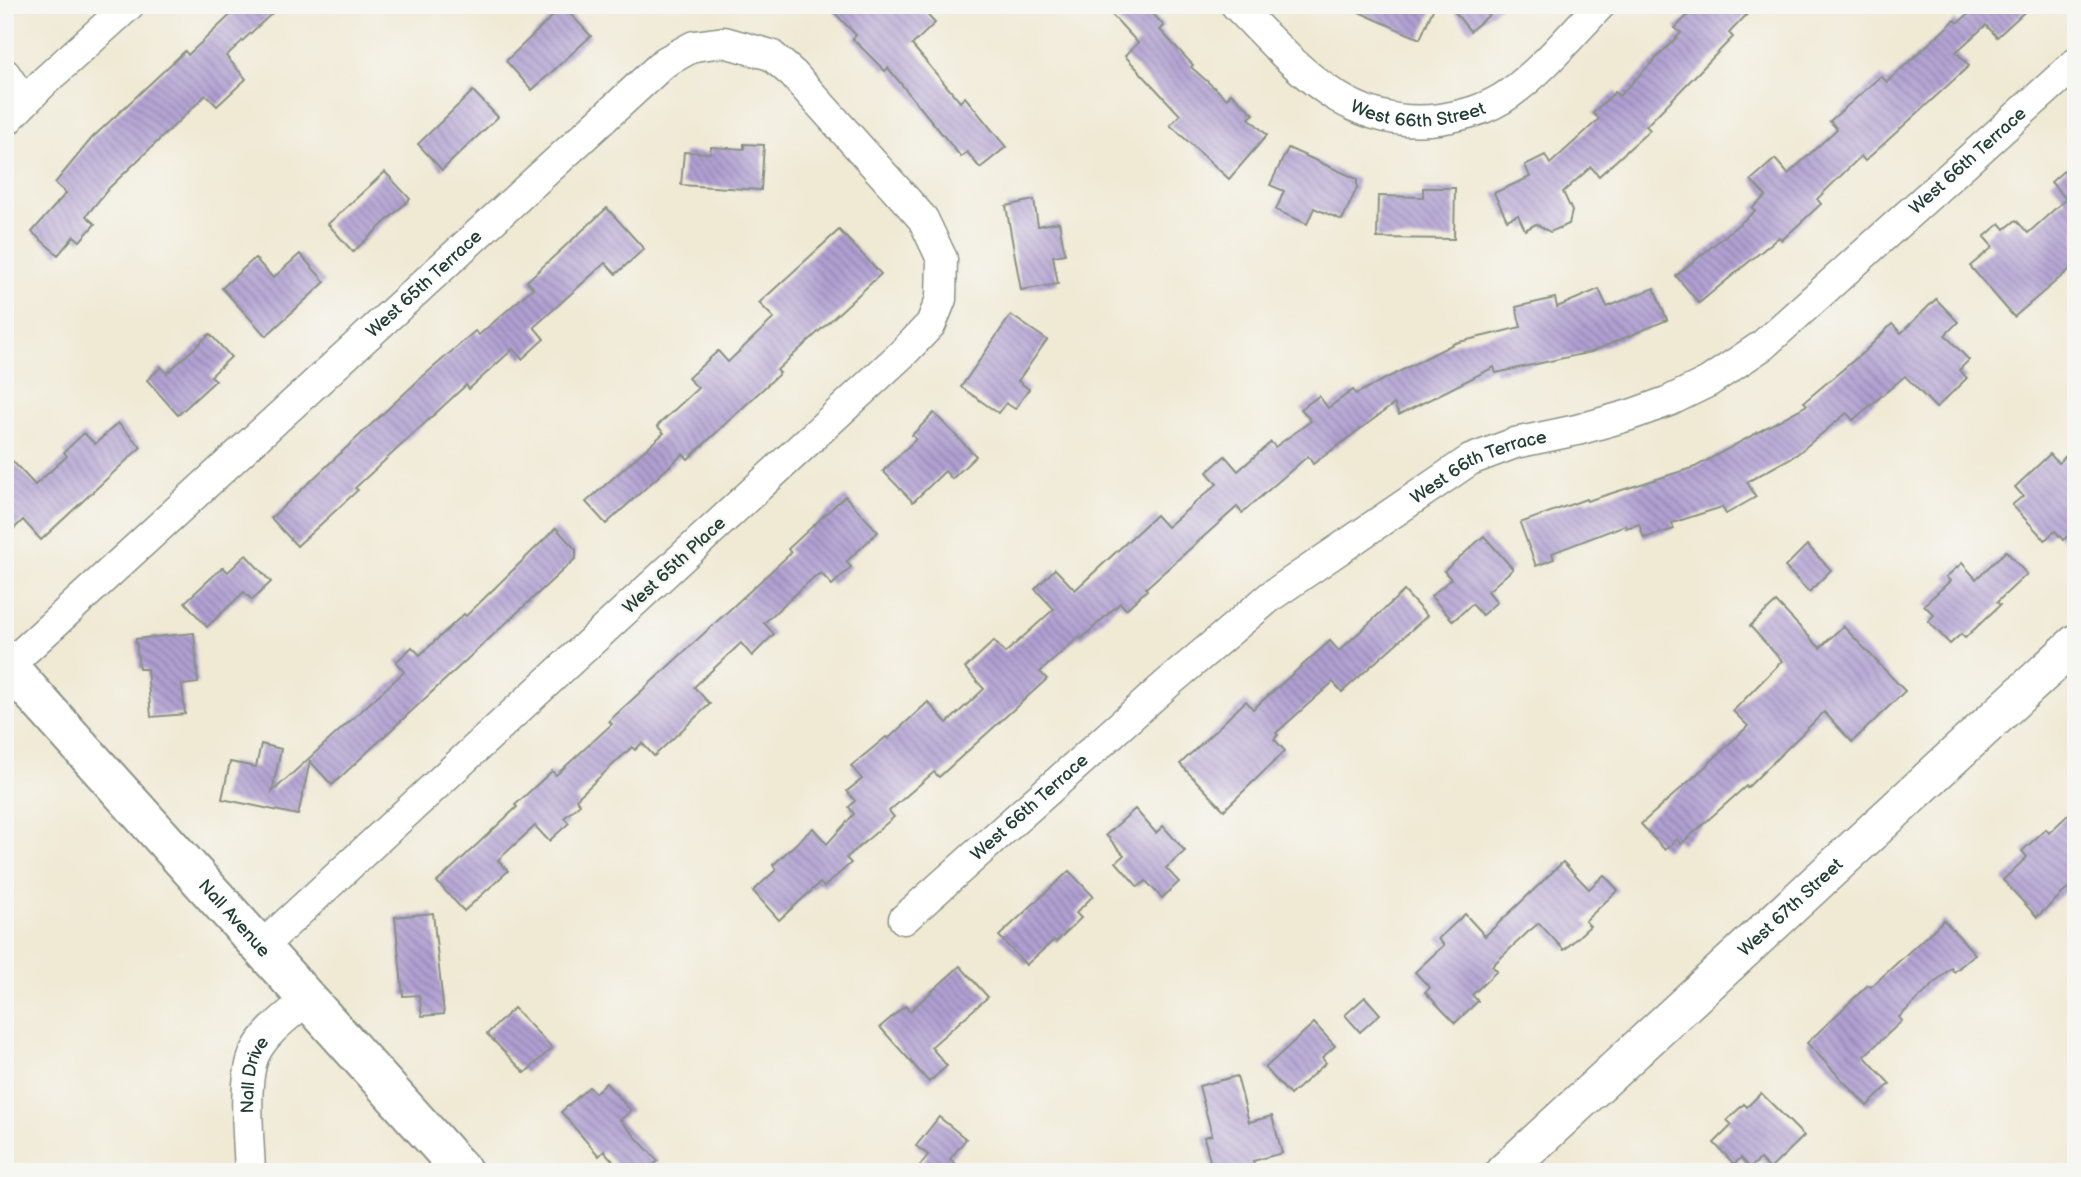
<svg xmlns="http://www.w3.org/2000/svg" width="2081" height="1177" viewBox="0 0 2081 1177" font-family="'Balsamiq Sans',sans-serif">
	<style>
		.building { fill: url(#building-back-hatch) }
		.lines { fill: none; stroke-linecap: round; stroke-linejoin: round }
		.minor-casing { stroke: #889384; stroke-width: 33 }
		.tertiary-casing { stroke: #889384; stroke-width: 40 }
		.secondary-casing { stroke: #889384; stroke-width: 42 }
		.minor { stroke: #fff; stroke-width: 30 }
		.tertiary { stroke: #fff; stroke-width: 37 }
		.secondary { stroke: #fff; stroke-width: 38 }
		.labels { text-anchor: middle; stroke-width: 5; stroke-linejoin: round; paint-order: stroke }
		.street-label { font-size: 18px; fill: #1f3d34; stroke: #f6f6f2 }
	</style>
	<defs>
		<pattern id="building-back-hatch" width="6" height="6" patternUnits="userSpaceOnUse" patternTransform="scale(1.75)"><rect width="6" height="6" fill="#b09fd2"/><path d="M-1 5l2 2M0 0l6 6M5-1l2 2" fill="none" stroke="#8f83ab"/></pattern>
	</defs>
	<rect width="100%" height="100%" fill="#f6f6f2"/>
	<filter id="ink" filterUnits="userSpaceOnUse"><feTurbulence type="fractalNoise" baseFrequency=".0143" numOctaves="2"/><feDisplacementMap in="SourceGraphic" scale="14" xChannelSelector="R" yChannelSelector="G"/><feConvolveMatrix kernelMatrix="1 2 1 2 8 2 1 2 1" color-interpolation-filters="sRGB"/></filter>
	<filter id="wash" filterUnits="userSpaceOnUse"><feTurbulence type="fractalNoise" baseFrequency=".00686" numOctaves="4" result="noise"/><feDisplacementMap in="SourceGraphic" scale="28" xChannelSelector="R" yChannelSelector="G"/><feGaussianBlur stdDeviation="1.57" result="paint"/><feColorMatrix in="noise" values="0 0 0 0 0 0 0 0 0 0 0 0 0 0 0 0 0 1.4 0 .05"/><feComposite in="paint" operator="in"/></filter>
	<g filter="url(#wash)">
		<rect width="100%" height="100%" fill="#f0e9d4"/>
		<g id="blocks">
			<g class="building">
				<path d="M 241,5 L 281,5 L 226,56 L 246,79 L 217,106 L 206,95 L 109,188 L 86,216 L 95,224 L 80,241 L 74,236 L 58,255 L 32,232 L 66,193 L 55,183 L 92,138 L 185,51 L 188,55 Z"/>
				<path d="M 827,5 L 918,5 L 935,23 L 912,45 L 960,102 L 965,97 L 1006,147 L 980,168 L 967,152 L 961,157 L 888,68 L 885,71 L 853,39 L 856,35 Z"/>
				<path d="M 1103,5 L 1145,5 L 1164,26 L 1160,30 L 1193,65 L 1191,67 L 1227,99 L 1231,93 L 1254,114 L 1249,118 L 1267,135 L 1229,179 L 1170,125 L 1180,115 L 1125,56 L 1138,43 Z"/>
				<path d="M 1343,5 L 1435,5 L 1420,39 Z"/>
				<path d="M 1449,5 L 1501,5 L 1470,31 Z"/>
				<path d="M 1698,5 L 1756,5 L 1729,33 L 1733,37 L 1646,126 L 1650,130 L 1599,176 L 1591,167 L 1563,192 L 1572,211 L 1569,224 L 1550,232 L 1536,224 L 1525,230 L 1518,215 L 1507,220 L 1494,193 L 1530,177 L 1525,165 L 1545,155 L 1550,164 L 1599,119 L 1593,113 L 1615,92 L 1619,96 L 1681,33 L 1675,28 Z"/>
				<path d="M 1968,5 L 2032,5 L 1997,37 L 1986,25 L 1956,52 L 1969,66 L 1865,161 L 1861,156 L 1817,199 L 1821,204 L 1782,240 L 1779,237 L 1699,303 L 1676,276 L 1755,211 L 1752,208 L 1766,196 L 1751,180 L 1775,159 L 1788,174 L 1837,129 L 1830,121 L 1881,76 L 1887,82 L 1955,20 L 1958,23 L 1973,10 Z"/>
				<path d="M 563,6 L 591,36 L 532,90 L 506,61 Z"/>
				<path d="M 473,91 L 498,117 L 442,170 L 418,144 Z"/>
				<path d="M 744,144 L 764,145 L 761,190 L 681,185 L 684,152 L 710,153 L 711,147 L 744,149 Z"/>
				<path d="M 1288,148 L 1357,179 L 1357,188 L 1342,220 L 1314,208 L 1307,224 L 1276,210 L 1284,191 L 1270,185 Z"/>
				<path d="M 2076,160 L 2076,264 L 2014,317 L 1970,266 L 1993,247 L 1984,237 L 2000,223 L 2005,229 L 2016,220 L 2028,233 L 2066,199 L 2051,182 Z"/>
				<path d="M 385,172 L 410,199 L 353,252 L 328,224 Z"/>
				<path d="M 1423,188 L 1455,188 L 1454,239 L 1377,238 L 1378,196 L 1423,197 Z"/>
				<path d="M 1034,200 L 1038,226 L 1059,222 L 1065,254 L 1053,256 L 1058,284 L 1021,290 L 1006,206 Z"/>
				<path d="M 607,208 L 644,249 L 616,274 L 605,263 L 534,327 L 544,339 L 522,359 L 513,349 L 469,389 L 466,385 L 355,488 L 358,490 L 297,546 L 271,518 L 420,379 L 475,331 L 479,335 L 533,288 L 527,281 Z"/>
				<path d="M 839,230 L 881,274 L 777,370 L 780,373 L 688,459 L 683,454 L 606,524 L 586,502 L 664,433 L 657,426 L 698,388 L 688,378 L 718,351 L 728,362 L 774,318 L 759,303 Z"/>
				<path d="M 300,254 L 325,282 L 266,336 L 222,288 L 255,258 L 273,278 Z"/>
				<path d="M 1654,288 L 1667,320 L 1591,352 L 1496,373 L 1494,367 L 1399,415 L 1394,404 L 1313,464 L 1308,456 L 1242,513 L 1237,507 L 1146,588 L 1147,590 L 1126,609 L 1120,603 L 1081,639 L 1079,637 L 1040,672 L 1047,679 L 939,777 L 934,772 L 889,811 L 894,817 L 846,858 L 851,863 L 824,887 L 820,883 L 779,920 L 753,891 L 776,870 L 773,865 L 813,828 L 827,844 L 854,814 L 849,807 L 855,801 L 847,791 L 862,779 L 851,766 L 886,737 L 888,739 L 928,702 L 947,723 L 984,689 L 965,668 L 994,641 L 1005,653 L 1054,609 L 1035,589 L 1055,569 L 1075,590 L 1156,515 L 1167,527 L 1217,484 L 1207,472 L 1225,456 L 1238,471 L 1271,442 L 1275,447 L 1311,421 L 1301,409 L 1319,396 L 1328,408 L 1353,390 L 1356,394 L 1455,343 L 1521,327 L 1516,307 L 1555,298 L 1557,307 L 1599,289 L 1607,307 Z"/>
				<path d="M 1936,299 L 1958,322 L 1945,335 L 1969,360 L 1959,370 L 1967,378 L 1936,408 L 1905,376 L 1853,420 L 1847,413 L 1796,455 L 1747,482 L 1756,497 L 1726,514 L 1722,507 L 1672,523 L 1674,529 L 1644,538 L 1639,524 L 1626,528 L 1625,525 L 1552,553 L 1554,559 L 1536,566 L 1520,523 L 1586,499 L 1587,501 L 1695,467 L 1807,405 L 1804,402 L 1866,350 L 1892,324 L 1901,333 Z"/>
				<path d="M 1011,315 L 1047,340 L 1018,381 L 1029,389 L 1015,409 L 1006,403 L 998,413 L 961,387 Z"/>
				<path d="M 210,334 L 231,357 L 211,376 L 216,380 L 178,415 L 147,380 L 161,367 L 167,373 Z"/>
				<path d="M 934,413 L 976,456 L 952,479 L 945,471 L 913,502 L 883,471 L 916,439 L 912,435 Z"/>
				<path d="M 118,423 L 141,447 L 41,540 L 23,520 L 5,537 L 5,453 L 35,485 L 67,456 L 64,452 L 84,433 L 95,444 Z"/>
				<path d="M 2050,454 L 2058,463 L 2066,456 L 2076,467 L 2076,529 L 2063,540 L 2055,531 L 2045,540 L 2012,505 L 2023,496 L 2015,487 Z"/>
				<path d="M 845,496 L 878,532 L 846,562 L 851,567 L 832,585 L 821,573 L 814,577 L 764,623 L 774,634 L 752,656 L 741,643 L 694,687 L 710,704 L 654,756 L 642,743 L 635,750 L 632,747 L 576,799 L 580,804 L 564,818 L 569,823 L 549,841 L 535,826 L 498,860 L 508,871 L 464,911 L 437,882 L 517,807 L 515,805 L 552,771 L 556,775 L 612,724 L 609,721 L 791,553 L 788,549 Z"/>
				<path d="M 556,528 L 576,550 L 576,558 L 332,785 L 310,761 L 298,815 L 222,799 L 230,762 L 256,767 L 261,744 L 281,749 L 272,792 L 404,672 L 396,662 L 412,647 L 420,655 L 464,614 L 466,616 Z"/>
				<path d="M 1484,536 L 1513,569 L 1488,591 L 1497,602 L 1482,615 L 1472,604 L 1453,621 L 1431,596 L 1451,579 L 1444,571 Z"/>
				<path d="M 1807,545 L 1831,570 L 1809,592 L 1785,567 Z"/>
				<path d="M 2006,551 L 2027,574 L 1997,602 L 2000,605 L 1965,638 L 1961,634 L 1950,644 L 1928,621 L 1934,615 L 1924,605 L 1950,581 L 1946,577 L 1962,563 L 1976,579 Z"/>
				<path d="M 246,555 L 271,582 L 252,600 L 244,592 L 207,627 L 185,602 L 223,567 L 228,572 Z"/>
				<path d="M 1404,591 L 1427,616 L 1342,692 L 1333,682 L 1276,733 L 1278,735 L 1274,739 L 1285,751 L 1224,810 L 1180,764 L 1246,701 L 1253,709 L 1330,641 L 1339,651 Z"/>
				<path d="M 1776,602 L 1820,648 L 1843,626 L 1905,691 L 1852,742 L 1824,712 L 1747,788 L 1746,786 L 1681,844 L 1677,839 L 1665,850 L 1641,824 L 1705,767 L 1748,726 L 1733,711 L 1782,661 L 1750,626 Z"/>
				<path d="M 194,633 L 198,683 L 182,685 L 185,714 L 151,717 L 147,669 L 139,669 L 136,639 Z"/>
				<path d="M 2076,807 L 2076,881 L 2037,917 L 2003,880 L 2027,857 L 2022,851 L 2046,829 L 2049,833 Z"/>
				<path d="M 1135,809 L 1156,833 L 1163,826 L 1185,851 L 1166,868 L 1179,882 L 1162,898 L 1146,881 L 1138,887 L 1116,862 L 1124,855 L 1106,835 Z"/>
				<path d="M 1563,862 L 1589,889 L 1604,875 L 1618,890 L 1585,921 L 1590,926 L 1564,950 L 1539,923 L 1528,932 L 1492,966 L 1497,971 L 1472,995 L 1478,1001 L 1455,1023 L 1425,992 L 1430,988 L 1415,972 L 1444,945 L 1438,939 L 1465,914 L 1485,936 Z"/>
				<path d="M 1069,871 L 1093,896 L 1076,913 L 1081,918 L 1056,942 L 1054,940 L 1026,965 L 999,936 Z"/>
				<path d="M 433,913 L 444,1014 L 422,1016 L 419,995 L 403,996 L 395,917 Z"/>
				<path d="M 1944,920 L 1975,954 L 1954,972 L 1951,968 L 1899,1017 L 1902,1021 L 1864,1056 L 1890,1084 L 1867,1106 L 1807,1043 L 1868,985 L 1871,987 Z"/>
				<path d="M 960,966 L 988,997 L 931,1047 L 947,1066 L 929,1082 L 880,1027 L 905,1006 L 910,1011 Z"/>
				<path d="M 1365,997 L 1380,1014 L 1360,1032 L 1345,1015 Z"/>
				<path d="M 514,1008 L 552,1048 L 525,1073 L 487,1034 Z"/>
				<path d="M 1314,1023 L 1335,1046 L 1322,1058 L 1326,1063 L 1290,1095 L 1265,1068 Z"/>
				<path d="M 1237,1076 L 1249,1122 L 1272,1116 L 1282,1153 L 1253,1161 L 1256,1172 L 1219,1172 L 1218,1167 L 1212,1169 L 1204,1137 L 1212,1135 L 1199,1086 Z"/>
				<path d="M 606,1083 L 631,1111 L 620,1120 L 658,1161 L 646,1172 L 623,1172 L 604,1151 L 599,1156 L 561,1112 L 589,1087 L 595,1093 Z"/>
				<path d="M 1761,1093 L 1804,1136 L 1770,1169 L 1760,1159 L 1750,1168 L 1741,1158 L 1734,1164 L 1714,1143 L 1732,1125 L 1727,1120 L 1744,1104 L 1747,1107 Z"/>
				<path d="M 939,1117 L 966,1139 L 950,1159 L 966,1172 L 915,1172 L 928,1155 L 916,1146 Z"/>
			</g>
		</g>
	</g>
	<g filter="url(#ink)">
		<use href="#blocks" fill-opacity="0" stroke="#889384" stroke-width="2"/>
		<g class="lines">
			<g class="minor-casing">
				<g id="minor">
					<path id="s1" d="M 1236,5 C 1294,64 1348,132 1440,119 C 1465,115 1488,109 1509,94 C 1543,70 1571,35 1600,5"/>
					<path d="M 5,74 L 24,102"/>
					<path d="M 5,122 L 46,80 L 129,5"/>
					<path id="s2" d="M 8,666 L 665,62 L 694,46 L 724,42 L 771,55 L 793,74 L 923,219 L 942,259 L 941,299 L 931,324 L 902,354 L 261,947"/>
					<path id="s3" d="M 904,919 L 1167,684 L 1271,596 L 1470,460 L 1515,443 L 1577,430 L 1630,415 L 1669,401 L 1708,382 L 1763,345 L 2076,63"/>
					<path id="s4" d="M 250,1172 C 249,1141 242,1080 255,1053 C 266,1031 289,1015 308,999"/>
				</g>
			</g>
			<g class="tertiary-casing">
				<g id="tertiary">
					<path id="s5" d="M 1504,1172 L 2076,643"/>
				</g>
			</g>
			<g class="secondary-casing">
				<g id="secondary">
					<path id="s6" d="M 5,663 L 463,1172"/>
				</g>
			</g>
			<use href="#minor" class="minor"/>
			<use href="#tertiary" class="tertiary"/>
			<use href="#secondary" class="secondary"/>
		</g>
	</g>
	<g class="labels">
		<g class="street-label">
			<text dy="6" stroke="none"><textPath href="#s1" startOffset="222">West 66th Street</textPath></text>
			<text dy="6" stroke="none"><textPath href="#s3" startOffset="1323">West 66th Terrace</textPath></text>
			<text dy="6" stroke="none"><textPath href="#s2" startOffset="565">West 65th Terrace</textPath></text>
			<text dy="6" stroke="none"><textPath href="#s3" startOffset="735">West 66th Terrace</textPath></text>
			<text transform="translate(674 565) rotate(-43)" y="6">West 65th Place</text>
			<text dy="6" stroke="none"><textPath href="#s3" startOffset="168">West 66th Terrace</textPath></text>
			<text dy="6" stroke="none"><textPath href="#s5" startOffset="390">West 67th Street</textPath></text>
			<text dy="6" stroke="none"><textPath href="#s6" startOffset="343">Nall Avenue</textPath></text>
			<text dy="6" stroke="none"><textPath href="#s4" startOffset="98">Nall Drive</textPath></text>
		</g>
	</g>
	<rect width="2081" height="1177" fill="none" stroke="#f6f6f2" stroke-width="28"/>
</svg>
